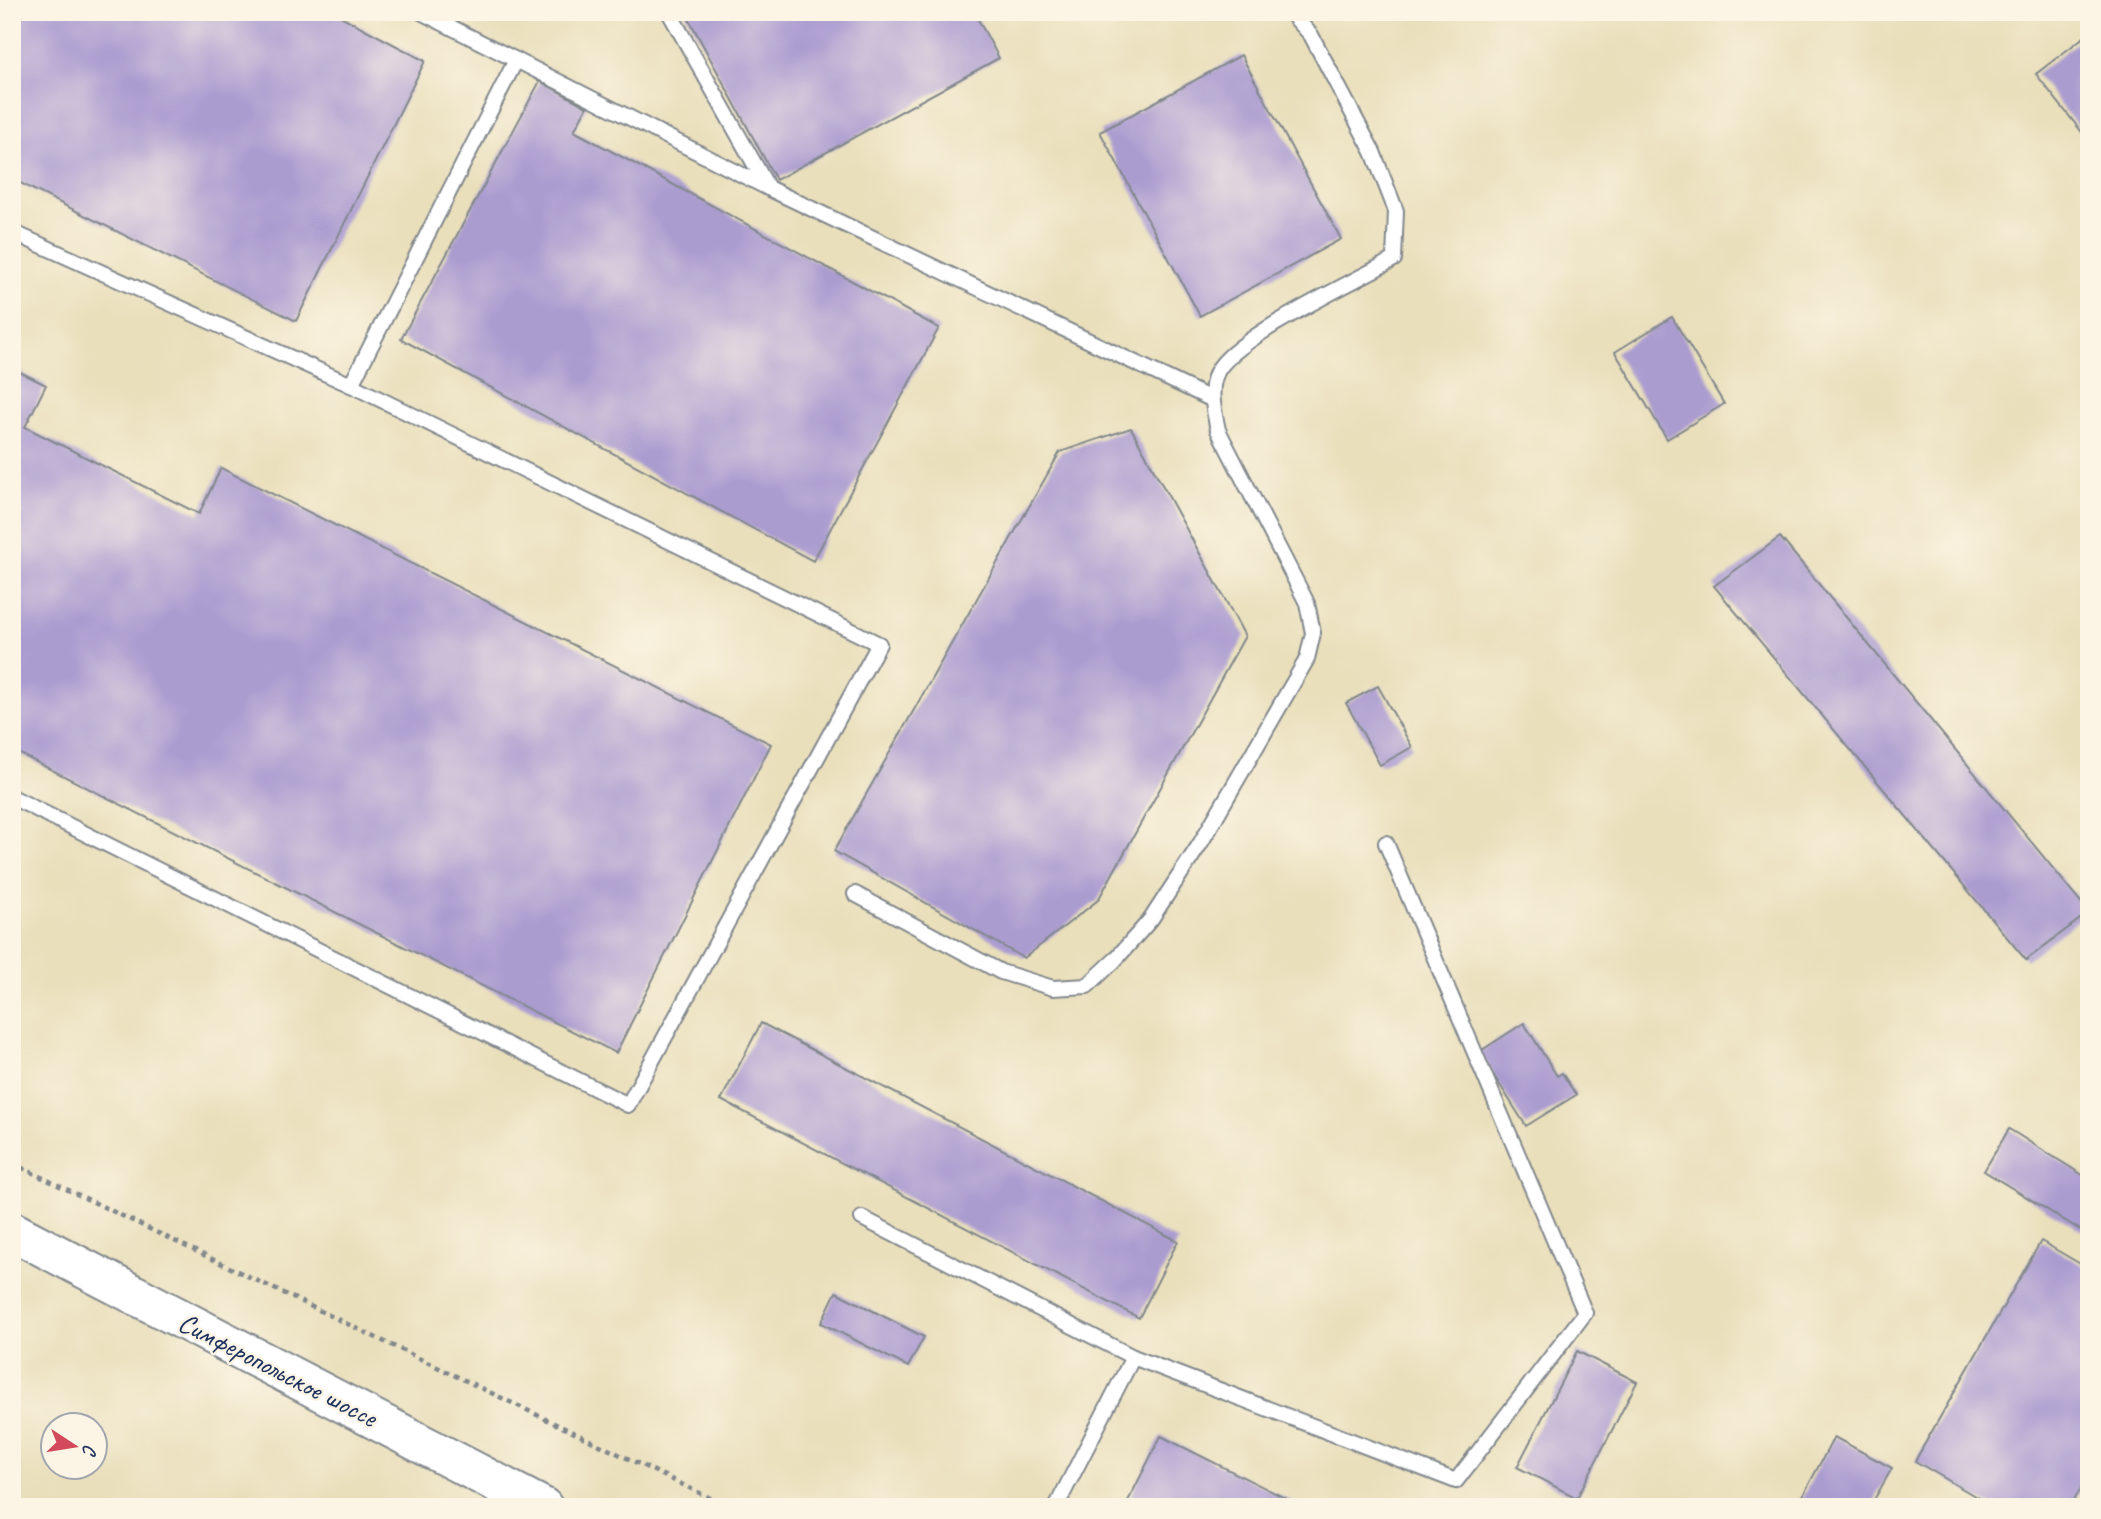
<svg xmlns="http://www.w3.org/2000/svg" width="2101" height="1519" viewBox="0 0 2101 1519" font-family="Caveat,sans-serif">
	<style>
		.building { fill: #ab9cd0 }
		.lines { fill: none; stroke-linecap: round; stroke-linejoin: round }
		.lane-casing { stroke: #82878c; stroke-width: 18 }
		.primary-casing { stroke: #82878c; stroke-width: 42 }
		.path { stroke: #82878c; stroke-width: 4.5; stroke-dasharray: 5 5; stroke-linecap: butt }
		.lane { stroke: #fff; stroke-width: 14 }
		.primary { stroke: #fff; stroke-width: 38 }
		.labels { text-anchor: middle; stroke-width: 5; stroke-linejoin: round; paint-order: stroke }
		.street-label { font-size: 28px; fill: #1b2f5e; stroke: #fcf5e5 }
	</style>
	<rect width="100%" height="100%" fill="#fcf5e5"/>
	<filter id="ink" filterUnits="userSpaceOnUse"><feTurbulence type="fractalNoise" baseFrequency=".0143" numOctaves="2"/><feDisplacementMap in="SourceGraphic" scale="14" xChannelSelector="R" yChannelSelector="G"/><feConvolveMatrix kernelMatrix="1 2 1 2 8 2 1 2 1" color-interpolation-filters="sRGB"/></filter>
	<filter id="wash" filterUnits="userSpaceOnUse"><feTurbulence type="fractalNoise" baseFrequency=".00686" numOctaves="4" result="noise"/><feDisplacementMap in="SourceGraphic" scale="28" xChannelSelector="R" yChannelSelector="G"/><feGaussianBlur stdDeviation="1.57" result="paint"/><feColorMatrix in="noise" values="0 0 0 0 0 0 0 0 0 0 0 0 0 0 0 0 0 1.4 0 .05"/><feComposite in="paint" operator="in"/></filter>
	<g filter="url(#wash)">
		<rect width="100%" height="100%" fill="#e9dfbb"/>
		<g id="blocks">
			<g class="building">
				<path d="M 12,12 L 333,12 L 425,61 L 296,321 L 12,179 Z"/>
				<path d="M 685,12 L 974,12 L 999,58 L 776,180 Z"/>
				<path d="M 2089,33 L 2089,141 L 2036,74 Z"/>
				<path d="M 1241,55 L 1341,239 L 1200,316 L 1100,132 Z"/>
				<path d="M 540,81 L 587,107 L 574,131 L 939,328 L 813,561 L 401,339 Z"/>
				<path d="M 1672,317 L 1724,404 L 1667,439 L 1615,352 Z"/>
				<path d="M 12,368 L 46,385 L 25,427 L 199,514 L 221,468 L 771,744 L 616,1053 L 12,750 Z"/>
				<path d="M 1131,428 L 1245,636 L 1098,900 L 1024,958 L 834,851 L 1060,452 Z"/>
				<path d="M 1780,537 L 2089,912 L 2026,960 L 1714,586 Z"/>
				<path d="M 1378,686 L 1412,747 L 1380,765 L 1346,703 Z"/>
				<path d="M 761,1023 L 1178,1241 L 1139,1318 L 721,1100 Z"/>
				<path d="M 1524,1023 L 1557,1076 L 1562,1073 L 1576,1095 L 1526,1126 L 1479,1052 Z"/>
				<path d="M 2009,1129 L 2089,1179 L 2089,1219 L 2082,1231 L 1984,1171 Z"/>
				<path d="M 2041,1241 L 2089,1269 L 2089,1475 L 2070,1507 L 1994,1507 L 1915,1461 Z"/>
				<path d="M 836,1292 L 924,1337 L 908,1367 L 821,1323 Z"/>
				<path d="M 1577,1351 L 1637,1382 L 1577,1498 L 1517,1467 Z"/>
				<path d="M 1161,1436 L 1303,1507 L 1140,1507 L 1128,1501 Z"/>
				<path d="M 1834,1437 L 1892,1468 L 1870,1507 L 1797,1507 Z"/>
			</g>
		</g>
	</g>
	<g filter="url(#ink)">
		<use href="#blocks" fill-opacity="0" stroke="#82878c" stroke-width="2"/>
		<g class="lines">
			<g class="lane-casing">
				<g id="lane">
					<path d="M 516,60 L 768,188 L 669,12"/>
					<path d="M 768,188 L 1211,399"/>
					<path d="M 12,232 L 351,385 L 516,60 L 421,12"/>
					<path d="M 12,797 L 628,1105 L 879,644 L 351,385"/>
					<path d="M 855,894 L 1001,972 L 1053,988 L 1087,986 L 1115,960 L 1151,919 L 1200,844 L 1307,659 L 1313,633 L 1307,603 L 1218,430 C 1214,411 1207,385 1220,367 C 1246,332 1352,283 1394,259 L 1396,211 L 1373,152 L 1311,35 L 1290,12"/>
					<path d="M 862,1218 L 1133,1357 L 1056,1507"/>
					<path d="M 1133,1357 L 1456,1481 L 1585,1313 L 1386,843"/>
				</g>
			</g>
			<g class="primary-casing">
				<path id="primary" d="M 12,1231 L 543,1507"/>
			</g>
			<path class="path" d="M 12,1163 L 729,1507"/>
			<use href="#lane" class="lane"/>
			<use href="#primary" class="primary"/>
		</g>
	</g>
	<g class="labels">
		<g class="street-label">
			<text transform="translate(278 1369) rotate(27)" y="10">Симферопольское шоссе</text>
		</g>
	</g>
	<rect width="2101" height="1519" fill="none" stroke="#fcf5e5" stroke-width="42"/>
	<g transform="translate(74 1446) rotate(102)"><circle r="33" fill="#fcf5e5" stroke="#a2a6af" stroke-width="2"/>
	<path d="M0-5L12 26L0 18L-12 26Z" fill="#d1495b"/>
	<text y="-10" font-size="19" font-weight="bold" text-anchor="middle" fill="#1b2f5e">С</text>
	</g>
</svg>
